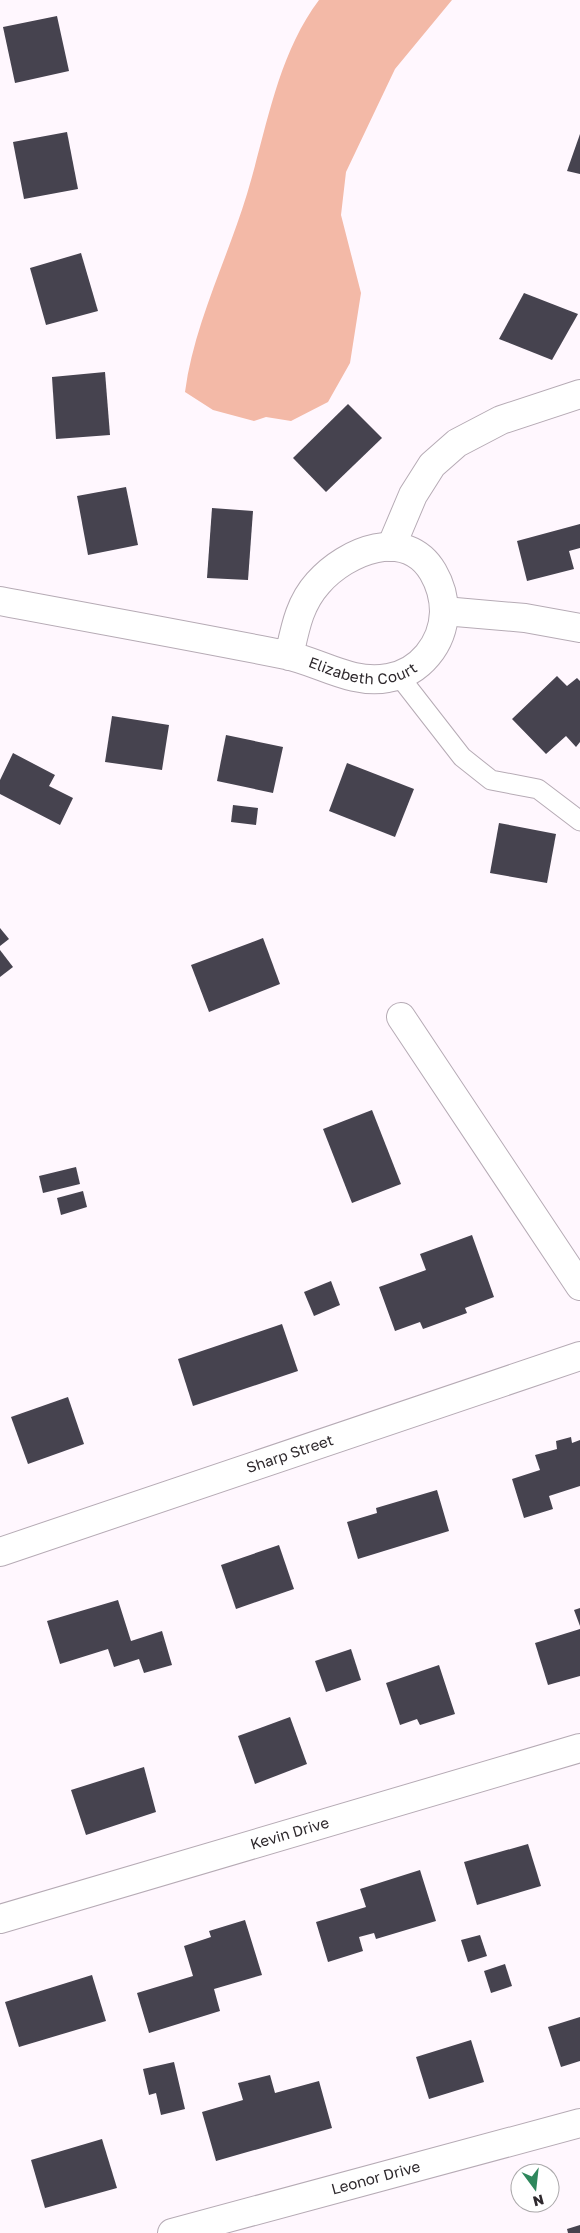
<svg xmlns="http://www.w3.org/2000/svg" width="580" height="2233" viewBox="0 0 580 2233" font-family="'Golos Text',sans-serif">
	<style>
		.green { fill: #f3b9a7 }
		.building { fill: #46434f }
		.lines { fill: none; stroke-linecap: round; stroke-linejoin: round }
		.lane-casing { stroke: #b6abb5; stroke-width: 21 }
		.street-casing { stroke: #b6abb5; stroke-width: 30 }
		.secondary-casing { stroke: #b6abb5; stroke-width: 30 }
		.lane { stroke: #fff; stroke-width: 19 }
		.street { stroke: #fff; stroke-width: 28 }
		.secondary { stroke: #fff; stroke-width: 28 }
		.labels { text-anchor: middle; stroke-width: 5; stroke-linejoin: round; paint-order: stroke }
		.street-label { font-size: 15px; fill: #2e292d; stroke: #fff }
	</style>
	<rect width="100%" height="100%" fill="#fff7fe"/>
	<path class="green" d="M 319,0 L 452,0 L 395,69 L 346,172 L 341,215 L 361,293 L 350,363 L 328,402 L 291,421 L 266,417 L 254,421 L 213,410 L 185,392 C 194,324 227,260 247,194 C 267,128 277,56 319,0 Z"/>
	<g class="building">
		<path d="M 57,16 L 69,71 L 15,83 L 3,27 Z"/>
		<path d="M 67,132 L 78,189 L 24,199 L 13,142 Z"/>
		<path d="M 580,134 L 580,174 L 567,171 Z"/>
		<path d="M 81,253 L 98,311 L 46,325 L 30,268 Z"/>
		<path d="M 524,293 L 578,314 L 552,360 L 499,339 Z"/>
		<path d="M 105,372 L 110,435 L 56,439 L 52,377 Z"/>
		<path d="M 348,404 L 382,438 L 326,492 L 293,458 Z"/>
		<path d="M 126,487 L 138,545 L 88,555 L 77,496 Z"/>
		<path d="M 212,508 L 253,511 L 248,580 L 207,578 Z"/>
		<path d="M 580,524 L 580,548 L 569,551 L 574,569 L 527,581 L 517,541 Z"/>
		<path d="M 557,676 L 567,686 L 577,678 L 580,681 L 580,742 L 576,747 L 566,736 L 546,754 L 512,719 Z"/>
		<path d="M 112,716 L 169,725 L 162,770 L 105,762 Z"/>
		<path d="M 226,735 L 283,747 L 273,793 L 217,781 Z"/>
		<path d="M 13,753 L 55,775 L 49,786 L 73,798 L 60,825 L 0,794 L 0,780 Z"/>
		<path d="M 347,763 L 414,789 L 395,837 L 329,811 Z"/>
		<path d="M 233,805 L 258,808 L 256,825 L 231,822 Z"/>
		<path d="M 499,823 L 556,834 L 547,883 L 490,873 Z"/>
		<path d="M 0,928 L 9,939 L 0,946 Z"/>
		<path d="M 263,938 L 280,984 L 209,1012 L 191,965 Z"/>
		<path d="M 0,950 L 13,967 L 0,977 Z"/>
		<path d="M 372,1110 L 401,1184 L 352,1203 L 323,1129 Z"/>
		<path d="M 76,1167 L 80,1184 L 43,1193 L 39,1176 Z"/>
		<path d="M 83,1191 L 87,1207 L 61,1215 L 57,1198 Z"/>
		<path d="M 472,1235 L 494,1297 L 465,1308 L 467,1313 L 423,1329 L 420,1322 L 395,1331 L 379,1287 L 426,1270 L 420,1254 Z"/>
		<path d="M 331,1281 L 340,1305 L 314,1316 L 304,1292 Z"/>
		<path d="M 282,1324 L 298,1371 L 193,1406 L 178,1359 Z"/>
		<path d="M 68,1397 L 84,1444 L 28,1464 L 11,1417 Z"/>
		<path d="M 571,1437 L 572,1443 L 580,1440 L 580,1486 L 549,1496 L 553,1509 L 524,1518 L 512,1479 L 540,1470 L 535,1455 L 557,1449 L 556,1441 Z"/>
		<path d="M 437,1490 L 449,1531 L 358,1559 L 347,1522 L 377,1513 L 376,1508 Z"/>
		<path d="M 279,1545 L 294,1589 L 236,1609 L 221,1565 Z"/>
		<path d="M 118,1600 L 131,1641 L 162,1631 L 172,1665 L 144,1673 L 139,1659 L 114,1667 L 108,1649 L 60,1664 L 47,1621 Z"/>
		<path d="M 580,1608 L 580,1626 L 574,1610 Z"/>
		<path d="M 580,1629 L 580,1676 L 548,1685 L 535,1643 Z"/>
		<path d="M 351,1649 L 361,1680 L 326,1692 L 315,1661 Z"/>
		<path d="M 439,1665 L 455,1714 L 420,1725 L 417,1719 L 400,1725 L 386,1683 Z"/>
		<path d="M 290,1717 L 307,1764 L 255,1784 L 238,1736 Z"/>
		<path d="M 144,1767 L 156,1812 L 86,1835 L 71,1790 Z"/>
		<path d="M 528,1844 L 541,1886 L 477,1905 L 464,1862 Z"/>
		<path d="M 420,1870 L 436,1921 L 376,1939 L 374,1933 L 359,1937 L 363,1951 L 328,1962 L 316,1922 L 366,1907 L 360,1889 Z"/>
		<path d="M 245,1920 L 262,1975 L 214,1989 L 220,2011 L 149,2033 L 137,1993 L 193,1976 L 184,1946 L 211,1937 L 209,1931 Z"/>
		<path d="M 480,1935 L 487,1956 L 468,1962 L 461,1940 Z"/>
		<path d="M 505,1964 L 512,1986 L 491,1993 L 484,1971 Z"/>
		<path d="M 92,1975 L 106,2021 L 19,2047 L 5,2002 Z"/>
		<path d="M 580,2017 L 580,2061 L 561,2067 L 548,2027 Z"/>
		<path d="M 471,2040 L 484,2082 L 429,2099 L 416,2057 Z"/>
		<path d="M 174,2062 L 185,2109 L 161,2115 L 156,2093 L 149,2095 L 143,2069 Z"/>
		<path d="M 270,2075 L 275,2093 L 319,2081 L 332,2128 L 216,2161 L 202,2112 L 243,2100 L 238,2083 Z"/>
		<path d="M 102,2139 L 117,2188 L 45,2208 L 31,2160 Z"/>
		<path d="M 580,2225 L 580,2233 L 568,2233 L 567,2229 Z"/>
	</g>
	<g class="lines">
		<g class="lane-casing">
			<path id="lane" d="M 399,676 L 462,757 L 491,780 L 538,789 L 580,821"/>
		</g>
		<g class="street-casing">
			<g id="street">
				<path d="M 391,547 L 413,495 L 432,465 L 457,443 L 501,420 L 580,394"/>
				<path id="s1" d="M 0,601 C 95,619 191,636 286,655 C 320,662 352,685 388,678 C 420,673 443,644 444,612 C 444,598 440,584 433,572 C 406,526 346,551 318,583 C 299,604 295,629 289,656"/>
				<path d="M 444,611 L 525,618 L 580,628"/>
				<path d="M 401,1017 L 580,1286"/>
				<path id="s2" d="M 0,1919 L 580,1748"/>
				<path id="s3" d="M 172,2233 L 580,2123"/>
			</g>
		</g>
		<g class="secondary-casing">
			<g id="secondary">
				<path id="s4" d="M 0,1552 L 580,1356"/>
			</g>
		</g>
		<use href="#lane" class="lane"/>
		<use href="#street" class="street"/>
		<use href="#secondary" class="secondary"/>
	</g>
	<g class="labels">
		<g class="street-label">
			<text dy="5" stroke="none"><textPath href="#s1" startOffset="371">Elizabeth Court</textPath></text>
			<text dy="5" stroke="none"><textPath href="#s4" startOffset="306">Sharp Street</textPath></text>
			<text dy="5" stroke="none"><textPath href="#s2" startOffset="302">Kevin Drive</textPath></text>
			<text dy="5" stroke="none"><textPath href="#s3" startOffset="211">Leonor Drive</textPath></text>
		</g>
	</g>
	<g transform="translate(535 2188) rotate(165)"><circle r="24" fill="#ffffff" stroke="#aba9ab"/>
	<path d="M0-4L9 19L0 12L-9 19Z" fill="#2e875c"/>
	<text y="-8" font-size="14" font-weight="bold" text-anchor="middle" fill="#2e292d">N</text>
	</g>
</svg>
